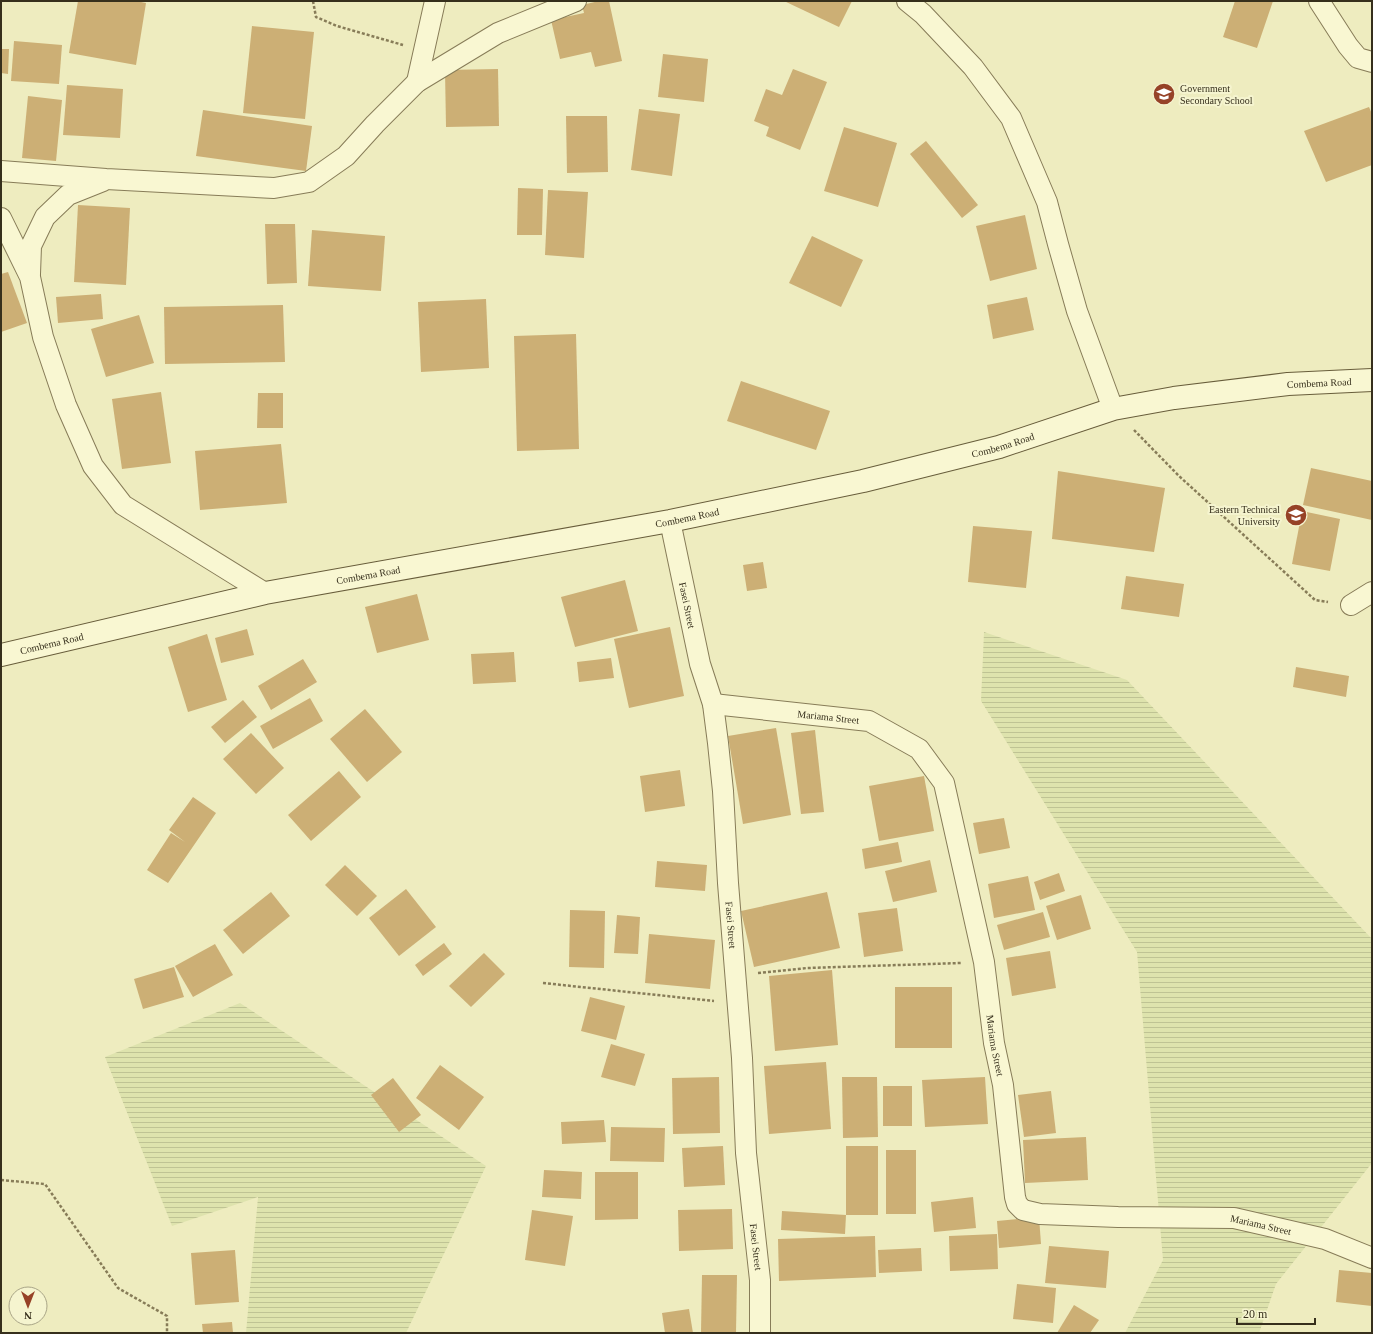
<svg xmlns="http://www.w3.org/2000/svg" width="1373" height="1334" viewBox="0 0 1373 1334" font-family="Georgia,serif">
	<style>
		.farmland { fill: url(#farmland-rules) }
		.building { fill: #ccaf75 }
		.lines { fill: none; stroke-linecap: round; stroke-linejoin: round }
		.street-casing { stroke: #877c58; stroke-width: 22 }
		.secondary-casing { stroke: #685d3b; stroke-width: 24 }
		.path { stroke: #877c58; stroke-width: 2.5; stroke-dasharray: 3 2; stroke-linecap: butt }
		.street { stroke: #f9f7d2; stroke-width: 20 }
		.secondary { stroke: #f9f7d2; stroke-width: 22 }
		.labels { text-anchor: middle; stroke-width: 4; stroke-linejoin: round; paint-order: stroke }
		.poi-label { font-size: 10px; fill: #362f1c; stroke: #f5f4cf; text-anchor: start }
		.street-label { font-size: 10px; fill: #362f1c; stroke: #f5f4cf }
	</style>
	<defs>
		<pattern id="farmland-rules" width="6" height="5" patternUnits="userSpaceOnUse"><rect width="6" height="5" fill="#dee3ad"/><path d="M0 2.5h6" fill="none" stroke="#bfc394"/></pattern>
	</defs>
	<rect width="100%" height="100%" fill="#eeecbf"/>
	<g class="farmland">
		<path d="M 984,632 L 1127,680 L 1372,939 L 1372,1163 L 1276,1284 L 1259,1333 L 1125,1333 L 1163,1260 L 1137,952 L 981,701 Z"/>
		<path d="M 240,1003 L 486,1166 L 406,1333 L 246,1333 L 258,1197 L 172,1226 L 105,1057 Z"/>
	</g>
	<g class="building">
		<path d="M 78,1 L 136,1 L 146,3 L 136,65 L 69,53 Z"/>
		<path d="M 599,1 L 609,1 L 622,61 L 595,67 L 591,52 L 560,59 L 551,20 L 584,13 L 582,5 Z"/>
		<path d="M 784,1 L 852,1 L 839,27 Z"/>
		<path d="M 1235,1 L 1273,1 L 1257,48 L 1223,37 Z"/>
		<path d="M 252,26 L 314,32 L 305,119 L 243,113 Z"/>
		<path d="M 14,41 L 62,45 L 59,84 L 11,81 Z"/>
		<path d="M 1,49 L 9,49 L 8,74 L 1,73 Z"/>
		<path d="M 663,54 L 708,59 L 704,102 L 658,97 Z"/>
		<path d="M 498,69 L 499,126 L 446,127 L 445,70 Z"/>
		<path d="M 793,69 L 827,82 L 800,150 L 766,136 L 769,127 L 754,121 L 766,89 L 782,95 Z"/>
		<path d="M 67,85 L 123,89 L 120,138 L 63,135 Z"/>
		<path d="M 28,96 L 62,100 L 56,161 L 22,158 Z"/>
		<path d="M 1369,107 L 1372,114 L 1372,165 L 1326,182 L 1304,131 Z"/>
		<path d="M 639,109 L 680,114 L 672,176 L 631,170 Z"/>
		<path d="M 203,110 L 312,126 L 306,171 L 196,156 Z"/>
		<path d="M 566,116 L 607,116 L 608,172 L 567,173 Z"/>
		<path d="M 844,127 L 897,143 L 878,207 L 824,191 Z"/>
		<path d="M 926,141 L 978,205 L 962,218 L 910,154 Z"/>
		<path d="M 518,188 L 543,189 L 542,235 L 517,235 Z"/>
		<path d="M 548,190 L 588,192 L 584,258 L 545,255 Z"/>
		<path d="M 78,205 L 130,208 L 126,285 L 74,282 Z"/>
		<path d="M 1025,215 L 1037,269 L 990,281 L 976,226 Z"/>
		<path d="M 265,224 L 295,224 L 297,283 L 267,284 Z"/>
		<path d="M 312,230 L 385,236 L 381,291 L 308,286 Z"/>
		<path d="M 812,236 L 863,260 L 841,307 L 789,283 Z"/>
		<path d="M 8,272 L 27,323 L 1,332 L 1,274 Z"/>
		<path d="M 101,294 L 103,319 L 58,323 L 56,297 Z"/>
		<path d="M 1027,297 L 1034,330 L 993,339 L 987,305 Z"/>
		<path d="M 486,299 L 489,368 L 421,372 L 418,302 Z"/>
		<path d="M 283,305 L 285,362 L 165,364 L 164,307 Z"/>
		<path d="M 139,315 L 154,363 L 106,377 L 91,329 Z"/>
		<path d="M 576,334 L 579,449 L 517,451 L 514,336 Z"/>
		<path d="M 741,381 L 830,411 L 816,450 L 727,421 Z"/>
		<path d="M 161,392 L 171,463 L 122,469 L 112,399 Z"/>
		<path d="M 258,393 L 283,393 L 283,428 L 257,428 Z"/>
		<path d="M 281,444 L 287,503 L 200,510 L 195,451 Z"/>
		<path d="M 1311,468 L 1372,481 L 1372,520 L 1303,505 Z"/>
		<path d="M 1058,471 L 1165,488 L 1154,552 L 1052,539 Z"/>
		<path d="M 1302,511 L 1340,519 L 1330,571 L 1292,564 Z"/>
		<path d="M 973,526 L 1032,531 L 1026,588 L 968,582 Z"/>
		<path d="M 763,562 L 767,588 L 747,591 L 743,565 Z"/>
		<path d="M 1126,576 L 1184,584 L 1179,617 L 1121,609 Z"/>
		<path d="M 625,580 L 638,631 L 575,647 L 561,597 Z"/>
		<path d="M 417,594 L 429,640 L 377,653 L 365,607 Z"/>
		<path d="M 670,627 L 684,696 L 629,708 L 614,639 Z"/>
		<path d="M 247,629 L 254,655 L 221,663 L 215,638 Z"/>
		<path d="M 207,634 L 227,700 L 188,712 L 168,647 Z"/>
		<path d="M 514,652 L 516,682 L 473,684 L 471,654 Z"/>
		<path d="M 611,658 L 614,678 L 579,682 L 577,662 Z"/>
		<path d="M 303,659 L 317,682 L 271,710 L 258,686 Z"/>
		<path d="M 1296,667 L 1349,676 L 1346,697 L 1293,687 Z"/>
		<path d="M 310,698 L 323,721 L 273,749 L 260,726 Z"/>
		<path d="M 243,700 L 257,717 L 225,743 L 211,727 Z"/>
		<path d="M 365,709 L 402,752 L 367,782 L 330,739 Z"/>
		<path d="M 776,728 L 791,815 L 743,824 L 728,736 Z"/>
		<path d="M 815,730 L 824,812 L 801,814 L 791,733 Z"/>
		<path d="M 251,733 L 284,768 L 256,794 L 223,759 Z"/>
		<path d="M 680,770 L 685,806 L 645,812 L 640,776 Z"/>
		<path d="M 339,771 L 361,797 L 311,841 L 288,815 Z"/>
		<path d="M 924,776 L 934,831 L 879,841 L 869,786 Z"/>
		<path d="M 193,797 L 216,813 L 168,883 L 147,870 L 171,833 L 185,842 L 169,830 Z"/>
		<path d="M 1004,818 L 1010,848 L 979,854 L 973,823 Z"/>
		<path d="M 898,842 L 902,862 L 865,869 L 862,849 Z"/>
		<path d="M 930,860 L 937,892 L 893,902 L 885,871 Z"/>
		<path d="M 657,861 L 707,865 L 705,891 L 655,887 Z"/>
		<path d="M 345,865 L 377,896 L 357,916 L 325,885 Z"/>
		<path d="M 1059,873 L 1065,891 L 1040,900 L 1034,882 Z"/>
		<path d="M 1028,876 L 1035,910 L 994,918 L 988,884 Z"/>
		<path d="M 406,889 L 436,927 L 399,956 L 369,918 Z"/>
		<path d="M 271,892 L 290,916 L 243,954 L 223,930 Z"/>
		<path d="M 827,892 L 840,948 L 754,967 L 741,911 Z"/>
		<path d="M 1081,895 L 1091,929 L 1057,940 L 1046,906 Z"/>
		<path d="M 897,908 L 903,951 L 864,957 L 858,913 Z"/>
		<path d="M 570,910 L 605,911 L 604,968 L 569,967 Z"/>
		<path d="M 1043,912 L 1050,937 L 1004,950 L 997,925 Z"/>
		<path d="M 617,915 L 640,917 L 638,954 L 614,953 Z"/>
		<path d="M 649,934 L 715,940 L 710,989 L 645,983 Z"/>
		<path d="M 444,943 L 452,954 L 423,976 L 415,965 Z"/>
		<path d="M 215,944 L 233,975 L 193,997 L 175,966 Z"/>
		<path d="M 1050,951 L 1056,988 L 1012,996 L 1006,958 Z"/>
		<path d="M 484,953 L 505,974 L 471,1007 L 449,986 Z"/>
		<path d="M 174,967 L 184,997 L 143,1009 L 134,979 Z"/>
		<path d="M 832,970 L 838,1045 L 775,1051 L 769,976 Z"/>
		<rect x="895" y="987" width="57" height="61"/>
		<path d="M 590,997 L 625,1006 L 616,1040 L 581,1031 Z"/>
		<path d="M 611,1044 L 645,1054 L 635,1086 L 601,1077 Z"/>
		<path d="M 826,1062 L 831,1129 L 769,1134 L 764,1066 Z"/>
		<path d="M 440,1065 L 484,1097 L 459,1130 L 416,1098 Z"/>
		<path d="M 719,1077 L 720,1133 L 673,1134 L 672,1078 Z"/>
		<path d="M 842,1077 L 877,1077 L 878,1137 L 843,1138 Z"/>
		<path d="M 985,1077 L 988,1124 L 925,1127 L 922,1080 Z"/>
		<path d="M 393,1078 L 421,1115 L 399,1132 L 371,1095 Z"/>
		<rect x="883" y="1086" width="29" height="40"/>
		<path d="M 1051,1091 L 1056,1133 L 1024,1137 L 1018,1095 Z"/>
		<path d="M 604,1120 L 606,1142 L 562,1144 L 561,1122 Z"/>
		<path d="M 611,1127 L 665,1128 L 664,1162 L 610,1161 Z"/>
		<path d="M 1086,1137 L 1088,1180 L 1025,1183 L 1023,1140 Z"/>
		<path d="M 723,1146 L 725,1185 L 684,1187 L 682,1148 Z"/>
		<rect x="846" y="1146" width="32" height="69"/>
		<rect x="886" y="1150" width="30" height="64"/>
		<path d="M 544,1170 L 582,1172 L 581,1199 L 542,1197 Z"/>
		<path d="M 595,1172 L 638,1172 L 638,1219 L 595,1220 Z"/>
		<path d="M 973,1197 L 976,1228 L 934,1232 L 931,1202 Z"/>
		<path d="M 732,1209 L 733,1249 L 679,1251 L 678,1210 Z"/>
		<path d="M 532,1210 L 573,1216 L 565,1266 L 525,1260 Z"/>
		<path d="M 782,1211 L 846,1215 L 845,1234 L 781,1230 Z"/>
		<path d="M 1039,1217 L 1041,1244 L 999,1248 L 997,1221 Z"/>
		<path d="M 997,1234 L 998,1269 L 950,1271 L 949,1236 Z"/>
		<path d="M 875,1236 L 876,1277 L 779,1281 L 778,1239 Z"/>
		<path d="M 1049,1246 L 1109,1251 L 1106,1288 L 1045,1283 Z"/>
		<path d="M 921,1248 L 922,1271 L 879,1273 L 878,1250 Z"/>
		<path d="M 235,1250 L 239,1302 L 195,1305 L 191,1253 Z"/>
		<path d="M 1339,1270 L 1372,1273 L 1372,1306 L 1336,1302 Z"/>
		<path d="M 702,1275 L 737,1275 L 736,1333 L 701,1333 Z"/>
		<path d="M 1017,1284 L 1056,1288 L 1053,1323 L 1013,1319 Z"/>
		<path d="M 1074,1305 L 1099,1320 L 1090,1333 L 1057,1333 Z"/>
		<path d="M 689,1309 L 693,1333 L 665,1333 L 662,1313 Z"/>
		<path d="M 232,1322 L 233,1333 L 203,1333 L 202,1324 Z"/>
	</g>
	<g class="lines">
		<g class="street-casing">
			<g id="street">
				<path d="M 907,1 L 923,14 L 973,67 L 1011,118 L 1047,202 L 1058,244 L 1077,311 L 1113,409"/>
				<path d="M 1319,1 L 1348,46 L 1358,58 L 1372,62"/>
				<path d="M 417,82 L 435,1"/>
				<path d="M 1,171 L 106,179 L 274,188 L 309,182 L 346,156 L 375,124 L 417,82 L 498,33 L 576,1"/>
				<path d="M 1,218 L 30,277 L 43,337 L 66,405 L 93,466 L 123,505 L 265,593"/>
				<path d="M 30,274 L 31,246 L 45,217 L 68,195 L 103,181"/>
				<path id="s1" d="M 670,521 L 700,664 L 713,704 L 718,743 L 723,791 L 728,883 L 742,1058 L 746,1153 L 760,1280 L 760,1333"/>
				<path d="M 1351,605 L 1372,592"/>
				<path id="s2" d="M 713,704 L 869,721 L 919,749 L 944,783 L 984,962 L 994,1043 L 1003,1085 L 1015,1197 L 1017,1204 L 1023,1210 L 1040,1214 L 1118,1217 L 1234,1218 L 1325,1239 L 1372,1258"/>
			</g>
		</g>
		<g class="secondary-casing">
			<g id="secondary">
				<path id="s3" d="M 1,655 L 265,593 L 670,521 L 863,481 L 999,447 L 1113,409 L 1174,398 L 1288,384 L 1372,380"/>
			</g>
		</g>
		<g class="path">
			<path d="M 313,1 L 316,17 L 337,26 L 403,45"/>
			<path d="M 1134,430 L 1179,476 L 1315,600 L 1328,602"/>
			<path d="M 758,973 L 807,968 L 961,963"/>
			<path d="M 543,983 L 714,1001"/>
			<path d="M 1,1180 L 45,1184 L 118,1288 L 167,1316 L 167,1333"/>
		</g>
		<use href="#street" class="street"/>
		<use href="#secondary" class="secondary"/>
	</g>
	<defs>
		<g id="school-disc" transform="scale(1.15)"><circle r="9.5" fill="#964227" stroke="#f5f4cf"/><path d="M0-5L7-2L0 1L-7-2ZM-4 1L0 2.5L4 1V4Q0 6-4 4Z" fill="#fff"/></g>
		<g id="university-disc" transform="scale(1.15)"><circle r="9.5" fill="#964227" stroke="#f5f4cf"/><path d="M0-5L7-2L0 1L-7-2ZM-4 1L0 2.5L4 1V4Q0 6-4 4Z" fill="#fff"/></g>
	</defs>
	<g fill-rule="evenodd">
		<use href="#school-disc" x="1164" y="94"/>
		<use href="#university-disc" x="1296" y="515"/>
	</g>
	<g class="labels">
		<g class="poi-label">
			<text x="1180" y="92">Government<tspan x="1180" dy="12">Secondary School</tspan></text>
			<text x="1280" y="513" text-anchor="end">Eastern Technical<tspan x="1280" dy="12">University</tspan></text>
		</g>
		<g class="street-label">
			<text dy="4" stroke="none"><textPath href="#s3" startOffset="1348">Combema Road</textPath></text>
			<text dy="4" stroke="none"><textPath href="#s3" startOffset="1024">Combema Road</textPath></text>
			<text dy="4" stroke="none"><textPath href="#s3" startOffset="700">Combema Road</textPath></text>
			<text dy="4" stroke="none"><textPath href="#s3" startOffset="376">Combema Road</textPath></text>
			<text dy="4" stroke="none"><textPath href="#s1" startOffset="86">Fasei Street</textPath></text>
			<text dy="4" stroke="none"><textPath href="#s3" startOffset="52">Combema Road</textPath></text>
			<text dy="4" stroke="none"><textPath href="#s2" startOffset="116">Mariama Street</textPath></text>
			<text dy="4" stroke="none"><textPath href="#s1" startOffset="410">Fasei Street</textPath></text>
			<text dy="4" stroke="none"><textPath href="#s2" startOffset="524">Mariama Street</textPath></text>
			<text dy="4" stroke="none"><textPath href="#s2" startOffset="932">Mariama Street</textPath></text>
			<text dy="4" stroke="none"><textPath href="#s1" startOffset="733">Fasei Street</textPath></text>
		</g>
	</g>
	<rect width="1373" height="1334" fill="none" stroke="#362f1c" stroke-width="4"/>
	<g transform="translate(28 1306) rotate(180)"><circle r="19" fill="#f5f4cf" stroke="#a9a587"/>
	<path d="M0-3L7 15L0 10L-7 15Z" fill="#964227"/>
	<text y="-6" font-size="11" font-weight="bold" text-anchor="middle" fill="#362f1c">N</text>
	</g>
	<path d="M1237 1318v6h78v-6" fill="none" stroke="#362f1c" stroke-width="2"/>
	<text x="1243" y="1318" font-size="12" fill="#362f1c" stroke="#f5f4cf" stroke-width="3" paint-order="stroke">20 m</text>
</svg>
